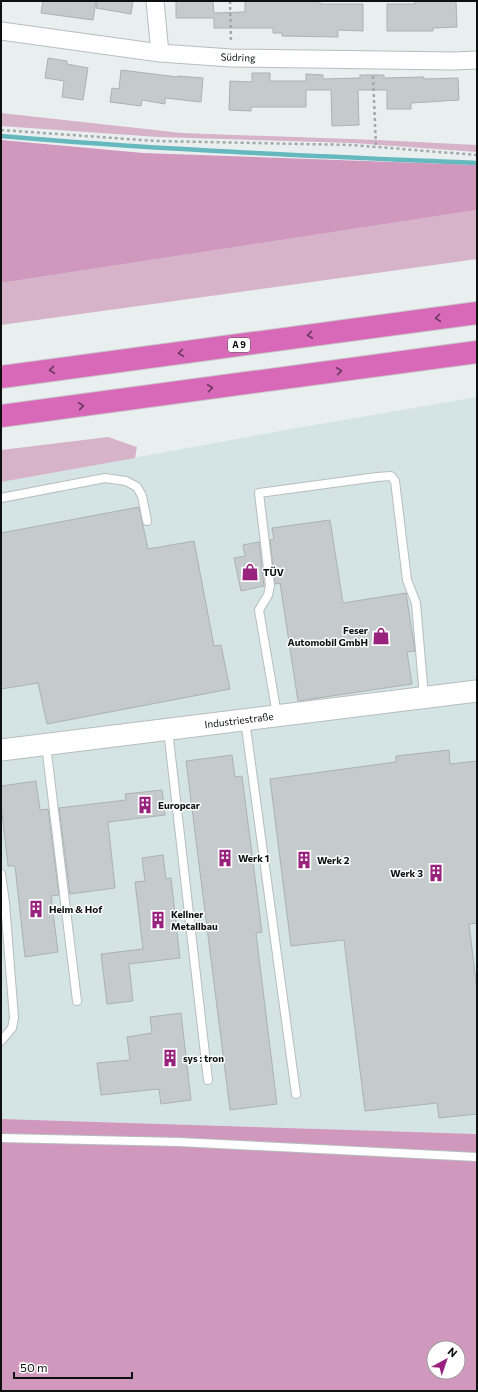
<svg xmlns="http://www.w3.org/2000/svg" width="478" height="1392" viewBox="0 0 478 1392" font-family="Commissioner,sans-serif">
	<style>
		.built { fill: #d4e3e4 }
		.green { fill: #d7b3ca }
		.forest { fill: #cf98bc; fill-rule: evenodd }
		.lines { fill: none; stroke-linecap: round; stroke-linejoin: round }
		.stream { stroke: #65b8bd; stroke-width: 4.5 }
		.building { fill: #c5cbcc; stroke: #acb2b2 }
		.service-casing { stroke: #b7bdbe; stroke-width: 10 }
		.minor-casing { stroke: #b7bdbe; stroke-width: 19 }
		.tertiary-casing { stroke: #b7bdbe; stroke-width: 23 }
		.motorway-casing { stroke: #cacaca; stroke-width: 24 }
		.path { stroke: #a3a7a7; stroke-width: 2.5; stroke-dasharray: 3 3; stroke-linecap: butt }
		.service { stroke: #fff; stroke-width: 8 }
		.minor { stroke: #fff; stroke-width: 17 }
		.tertiary { stroke: #fff; stroke-width: 21 }
		.motorway { stroke: #d869b8; stroke-width: 22 }
		.oneway { stroke: #69385c }
		.labels { text-anchor: middle; stroke-width: 3; stroke-linejoin: round; paint-order: stroke }
		.shield { fill: #fff; stroke: #565858; stroke-width: 1 }
		.shield-label { font-size: 9px; font-weight: bold; fill: #0e1010 }
		.street-label { font-size: 10px; fill: #0e1010; stroke: #fff }
		.poi-label { font-size: 10px; font-weight: bold; fill: #0e1010; stroke: #fff; text-anchor: start }
	</style>
	<rect width="100%" height="100%" fill="#e9efef"/>
	<path class="built" d="M 477,397 L 477,1134 L 1,1119 L 1,482 L 291,429 Z"/>
	<g class="green">
		<path d="M 1,113 L 182,133 L 378,140 L 477,145 L 477,152 L 353,143 L 158,137 L 1,126 Z"/>
		<path d="M 477,210 L 477,259 L 1,325 L 1,283 Z"/>
		<path d="M 108,437 L 137,447 L 135,458 L 1,482 L 1,450 Z"/>
	</g>
	<g class="forest">
		<path d="M 1,140 L 143,153 L 477,165 L 477,210 L 1,283 Z"/>
		<path d="M 1,1119 L 477,1134 L 477,1391 L 1,1391 ZM 434,1348 L 458,1348 L 458,1372 L 434,1372 Z"/>
	</g>
	<g class="lines">
		<path class="stream" d="M 1,136 C 159,150 318,156 477,163"/>
	</g>
	<g class="building">
		<path d="M 43,1 L 96,1 L 93,20 L 41,13 Z"/>
		<path d="M 97,1 L 133,1 L 131,14 L 96,8 Z"/>
		<path d="M 176,1 L 213,1 L 214,13 L 245,12 L 245,1 L 320,1 L 320,4 L 363,4 L 363,31 L 338,30 L 338,37 L 282,36 L 282,33 L 273,33 L 273,28 L 214,28 L 214,18 L 176,18 Z"/>
		<path d="M 415,1 L 456,1 L 457,27 L 433,28 L 433,31 L 387,31 L 387,4 L 415,4 Z"/>
		<path d="M 48,58 L 67,61 L 67,64 L 88,68 L 83,100 L 62,97 L 64,81 L 45,78 Z"/>
		<path d="M 121,70 L 178,77 L 178,76 L 203,78 L 201,102 L 165,98 L 165,104 L 142,100 L 141,106 L 110,102 L 112,88 L 119,89 Z"/>
		<path d="M 252,73 L 270,73 L 270,81 L 306,81 L 306,74 L 323,75 L 323,79 L 360,78 L 360,75 L 384,75 L 384,78 L 424,77 L 424,79 L 458,78 L 459,100 L 411,103 L 411,109 L 387,109 L 387,90 L 358,90 L 359,125 L 332,126 L 331,90 L 306,90 L 306,107 L 251,107 L 251,111 L 229,110 L 230,81 L 252,82 Z"/>
		<path d="M 139,507 L 148,549 L 194,541 L 214,646 L 221,645 L 230,689 L 47,724 L 38,683 L 1,689 L 1,533 Z"/>
		<path d="M 330,520 L 343,603 L 406,593 L 415,651 L 407,652 L 412,684 L 298,701 L 280,583 L 275,584 L 270,540 L 274,539 L 272,528 Z"/>
		<path d="M 259,542 L 264,586 L 241,591 L 234,558 L 245,556 L 243,545 Z"/>
		<path d="M 449,750 L 450,764 L 477,761 L 477,923 L 469,924 L 477,990 L 477,1114 L 439,1118 L 437,1103 L 365,1111 L 344,940 L 291,946 L 270,779 L 396,762 L 396,756 Z"/>
		<path d="M 232,755 L 235,777 L 242,776 L 262,932 L 256,933 L 277,1104 L 230,1110 L 186,761 Z"/>
		<path d="M 36,781 L 40,810 L 48,809 L 59,895 L 51,896 L 58,952 L 25,957 L 15,866 L 8,866 L 1,804 L 1,786 Z"/>
		<path d="M 162,790 L 165,815 L 108,822 L 115,888 L 70,894 L 59,808 L 126,800 L 125,794 Z"/>
		<path d="M 163,855 L 166,879 L 171,878 L 180,958 L 129,964 L 133,1001 L 107,1004 L 101,954 L 143,949 L 135,882 L 145,881 L 142,858 Z"/>
		<path d="M 181,1013 L 191,1100 L 161,1104 L 159,1089 L 101,1095 L 97,1063 L 130,1060 L 127,1037 L 152,1033 L 150,1017 Z"/>
	</g>
	<g class="lines">
		<g class="service-casing">
			<g id="service">
				<path d="M 1,498 L 105,478 L 126,481 L 137,487 L 142,496 L 147,521"/>
				<path d="M 277,715 L 259,610 L 268,595 L 270,585 L 259,493 L 377,477 L 391,476 L 395,481 L 407,580 L 416,603 L 424,697"/>
				<path d="M 245,720 L 296,1094"/>
				<path d="M 168,730 L 208,1080"/>
				<path d="M 46,745 L 77,1001"/>
				<path d="M 1,874 L 5,903 L 3,908"/>
				<path d="M 1,1041 L 12,1028 L 14,1018 L 5,903"/>
				<path d="M 1,1138 L 179,1142 L 477,1157"/>
			</g>
		</g>
		<g class="minor-casing">
			<g id="minor">
				<path d="M 155,1 L 160,53"/>
				<path d="M 1,31 L 160,53 L 231,58 L 453,61 L 477,60"/>
			</g>
		</g>
		<g class="tertiary-casing">
			<path id="tertiary" d="M 1,750 L 477,691"/>
		</g>
		<g class="motorway-casing">
			<g id="motorway">
				<path d="M 1,377 L 477,313"/>
				<path d="M 1,416 L 477,352"/>
			</g>
		</g>
		<g class="path">
			<path d="M 230,1 L 231,43"/>
			<path d="M 373,76 L 376,147"/>
			<path d="M 1,130 L 156,141 L 352,145 L 477,155"/>
		</g>
		<use href="#service" class="service"/>
		<use href="#minor" class="minor"/>
		<use href="#tertiary" class="tertiary"/>
		<use href="#motorway" class="motorway"/>
	</g>
	<defs><path id="oneway-chevron" d="M-2-3.5L2.5 0L-2 3.5" fill="none" stroke-width="1.6" stroke-linecap="round" stroke-linejoin="round"/></defs>
	<g class="oneway">
		<use href="#oneway-chevron" transform="translate(438 318) rotate(172)"/>
		<use href="#oneway-chevron" transform="translate(310 335) rotate(172)"/>
		<use href="#oneway-chevron" transform="translate(181 353) rotate(172)"/>
		<use href="#oneway-chevron" transform="translate(52 370) rotate(172)"/>
		<use href="#oneway-chevron" transform="translate(339 371) rotate(-8)"/>
		<use href="#oneway-chevron" transform="translate(210 388) rotate(-8)"/>
		<use href="#oneway-chevron" transform="translate(81 406) rotate(-8)"/>
	</g>
	<defs>
		<g id="shop-bare" transform="scale(1.38)"><path d="M-5-2.5h2.3a2.7 3.5 0 0 1 5.4 0H5L5.5 6h-11ZM-1.5-2.5h3a1.5 2.3 0 0 0-3 0Z" fill="#98227d" stroke="#fff" stroke-width="2.5" paint-order="stroke"/></g>
		<g id="building-bare" transform="scale(1.38)"><path d="M-4-6H4V6H1V3H-1V6H-4ZM-2.5-4.3h1.7v1.8h-1.7ZM.8-4.3h1.7v1.8H.8ZM-2.5-1h1.7V.8h-1.7ZM.8-1h1.7V.8H.8Z" fill="#98227d" stroke="#fff" stroke-width="2.5" paint-order="stroke"/></g>
	</defs>
	<g fill-rule="evenodd">
		<use href="#shop-bare" x="250" y="572"/>
		<use href="#shop-bare" x="381" y="636"/>
		<use href="#building-bare" x="145" y="805"/>
		<use href="#building-bare" x="225" y="858"/>
		<use href="#building-bare" x="304" y="860"/>
		<use href="#building-bare" x="436" y="873"/>
		<use href="#building-bare" x="36" y="909"/>
		<use href="#building-bare" x="158" y="920"/>
		<use href="#building-bare" x="170" y="1058"/>
	</g>
	<g class="labels">
		<rect class="shield" x="228" y="338" width="22" height="14" rx="3"/>
		<g class="shield-label">
			<text x="239" y="348">A 9</text>
		</g>
		<g class="street-label">
			<text transform="translate(238 57) rotate(2)" y="4">Südring</text>
			<text transform="translate(239 720) rotate(-7)" y="4">Industriestraße</text>
		</g>
		<g class="poi-label">
			<text x="263" y="576">TÜV</text>
			<text x="368" y="634" text-anchor="end">Feser<tspan x="368" dy="12">Automobil GmbH</tspan></text>
			<text x="158" y="809">Europcar</text>
			<text x="238" y="862">Werk 1</text>
			<text x="317" y="864">Werk 2</text>
			<text x="423" y="877" text-anchor="end">Werk 3</text>
			<text x="49" y="913">Heim &amp; Hof</text>
			<text x="171" y="918">Kellner<tspan x="171" dy="12">Metallbau</tspan></text>
			<text x="183" y="1062">sys : tron</text>
		</g>
	</g>
	<rect width="478" height="1392" fill="none" stroke="#0e1010" stroke-width="4"/>
	<g transform="translate(446 1360) rotate(40)"><circle r="19" fill="#ffffff" stroke="#9f9f9f"/>
	<path d="M0-3L7 15L0 10L-7 15Z" fill="#98227d"/>
	<text y="-6" font-size="11" font-weight="bold" text-anchor="middle" fill="#0e1010">N</text>
	</g>
	<path d="M14 1372v6h118v-6" fill="none" stroke="#0e1010" stroke-width="2"/>
	<text x="20" y="1372" font-size="12" fill="#0e1010" stroke="#ffffff" stroke-width="3" paint-order="stroke">50 m</text>
</svg>
